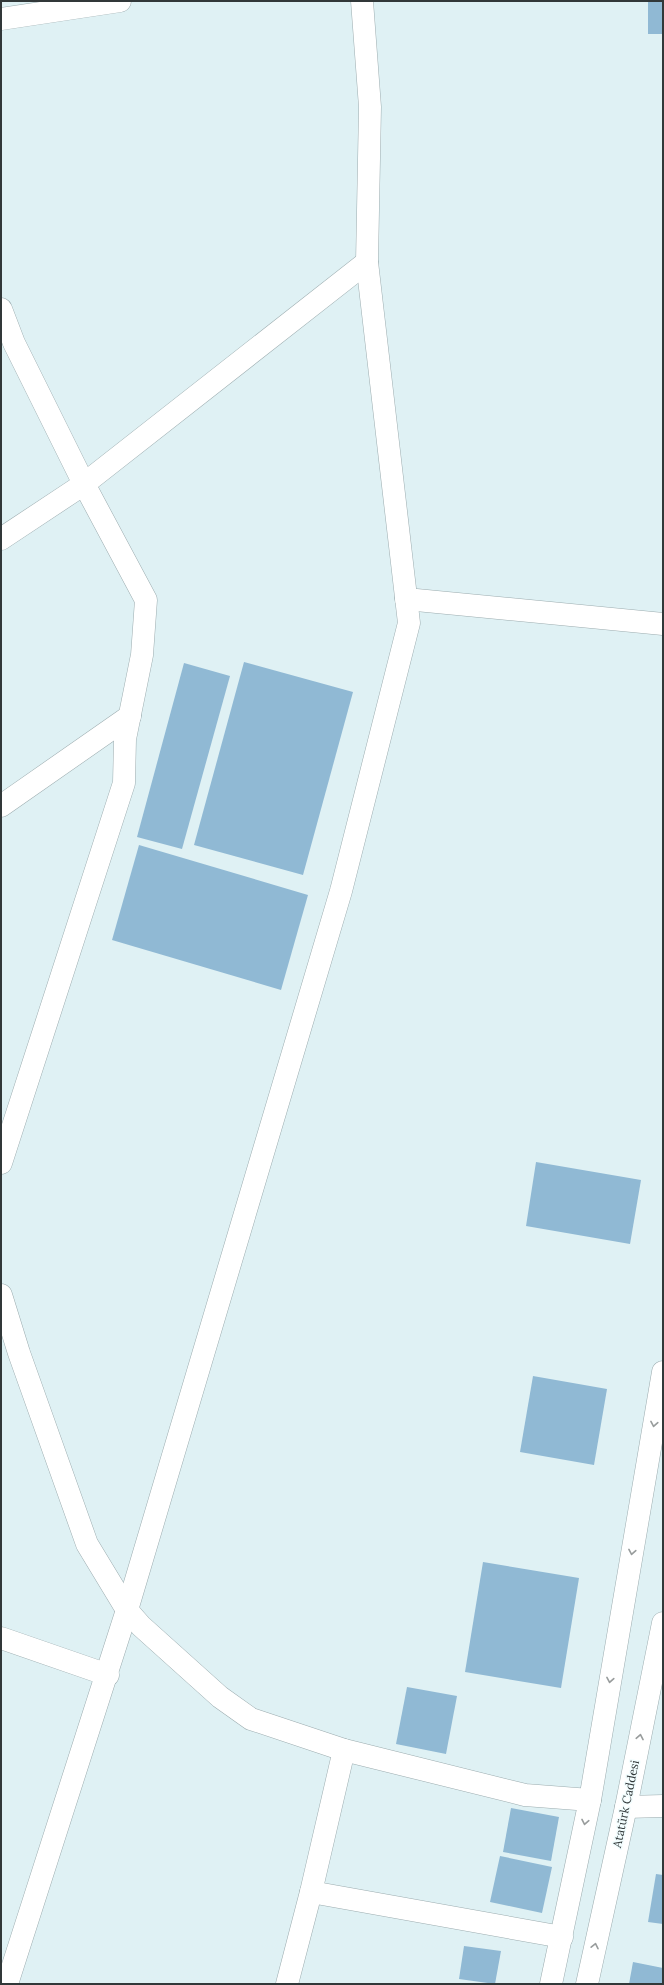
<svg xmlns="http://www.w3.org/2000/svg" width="664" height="1985" viewBox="0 0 664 1985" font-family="Lora,serif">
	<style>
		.building { fill: #90b9d4 }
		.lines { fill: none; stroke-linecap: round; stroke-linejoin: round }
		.minor-casing { stroke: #9cacaf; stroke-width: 23 }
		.major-casing { stroke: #9cacaf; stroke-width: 23 }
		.minor { stroke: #fff; stroke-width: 22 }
		.major { stroke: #fff; stroke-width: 22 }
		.oneway { stroke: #989c9c }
		.labels { text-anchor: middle; stroke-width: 3; stroke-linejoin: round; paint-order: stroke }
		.street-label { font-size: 12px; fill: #313839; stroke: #f2fdfe }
	</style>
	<rect width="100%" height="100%" fill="#dff1f4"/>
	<g class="building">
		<rect x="648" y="1" width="15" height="33"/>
		<path d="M 244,662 L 353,692 L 303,875 L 194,845 Z"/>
		<path d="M 184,663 L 230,676 L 182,849 L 137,837 Z"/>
		<path d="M 139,845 L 308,895 L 281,990 L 112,940 Z"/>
		<path d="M 536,1162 L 641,1180 L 630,1244 L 526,1226 Z"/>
		<path d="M 533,1376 L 607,1389 L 594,1465 L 520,1452 Z"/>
		<path d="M 483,1562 L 579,1578 L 561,1688 L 465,1672 Z"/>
		<path d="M 407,1687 L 457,1696 L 446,1754 L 396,1744 Z"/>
		<path d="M 511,1808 L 559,1817 L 551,1861 L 503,1852 Z"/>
		<path d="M 500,1856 L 552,1867 L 542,1913 L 490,1902 Z"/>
		<path d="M 656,1874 L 663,1875 L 663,1924 L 648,1922 Z"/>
		<path d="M 464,1946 L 501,1951 L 495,1984 L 459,1979 Z"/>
		<path d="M 633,1962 L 663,1968 L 663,1984 L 629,1984 Z"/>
	</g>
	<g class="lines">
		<g class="minor-casing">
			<g id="minor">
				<path d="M 1,19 L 120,1"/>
				<path d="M 1,309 L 14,343 L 84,484 L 146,600 L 142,655 L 125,739 L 124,783 L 1,1163"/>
				<path d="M 1,539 L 84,484 L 367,262"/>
				<path d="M 406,599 L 663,624"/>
				<path d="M 1,806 L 130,716"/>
				<path d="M 1,1295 L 19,1353 L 87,1544 L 127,1610 L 141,1626 L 220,1697 L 251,1719 L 344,1750 L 525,1795 L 590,1800"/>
				<path d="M 1,1638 L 108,1675"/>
				<path d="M 626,1807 L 663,1806"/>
				<path d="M 311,1892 L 562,1937"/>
				<path d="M 7,1984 L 127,1610 L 341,891 L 409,623 L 367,262 L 370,107 L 362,1"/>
				<path d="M 287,1984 L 311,1892 L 344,1750"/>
			</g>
		</g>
		<g class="major-casing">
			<g id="major">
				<path d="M 551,1984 L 590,1800 L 663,1372"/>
				<path d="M 587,1984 L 626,1807 L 663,1623"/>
			</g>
		</g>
		<use href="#minor" class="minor"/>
		<use href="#major" class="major"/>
	</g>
	<defs><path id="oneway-chevron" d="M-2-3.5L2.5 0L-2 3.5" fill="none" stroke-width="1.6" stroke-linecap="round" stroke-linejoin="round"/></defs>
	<g class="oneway">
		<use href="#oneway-chevron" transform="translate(654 1424) rotate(100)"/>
		<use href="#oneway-chevron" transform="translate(632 1552) rotate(100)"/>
		<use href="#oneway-chevron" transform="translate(610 1680) rotate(100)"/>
		<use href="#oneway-chevron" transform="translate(640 1737) rotate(-79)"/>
		<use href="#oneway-chevron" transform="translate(585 1822) rotate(101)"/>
		<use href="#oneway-chevron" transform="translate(595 1946) rotate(-78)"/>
	</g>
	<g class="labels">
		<g class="street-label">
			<text transform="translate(626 1804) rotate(-78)" y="4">Atatürk Caddesi</text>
		</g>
	</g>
	<rect width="664" height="1985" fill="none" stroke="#313839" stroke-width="4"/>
</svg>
